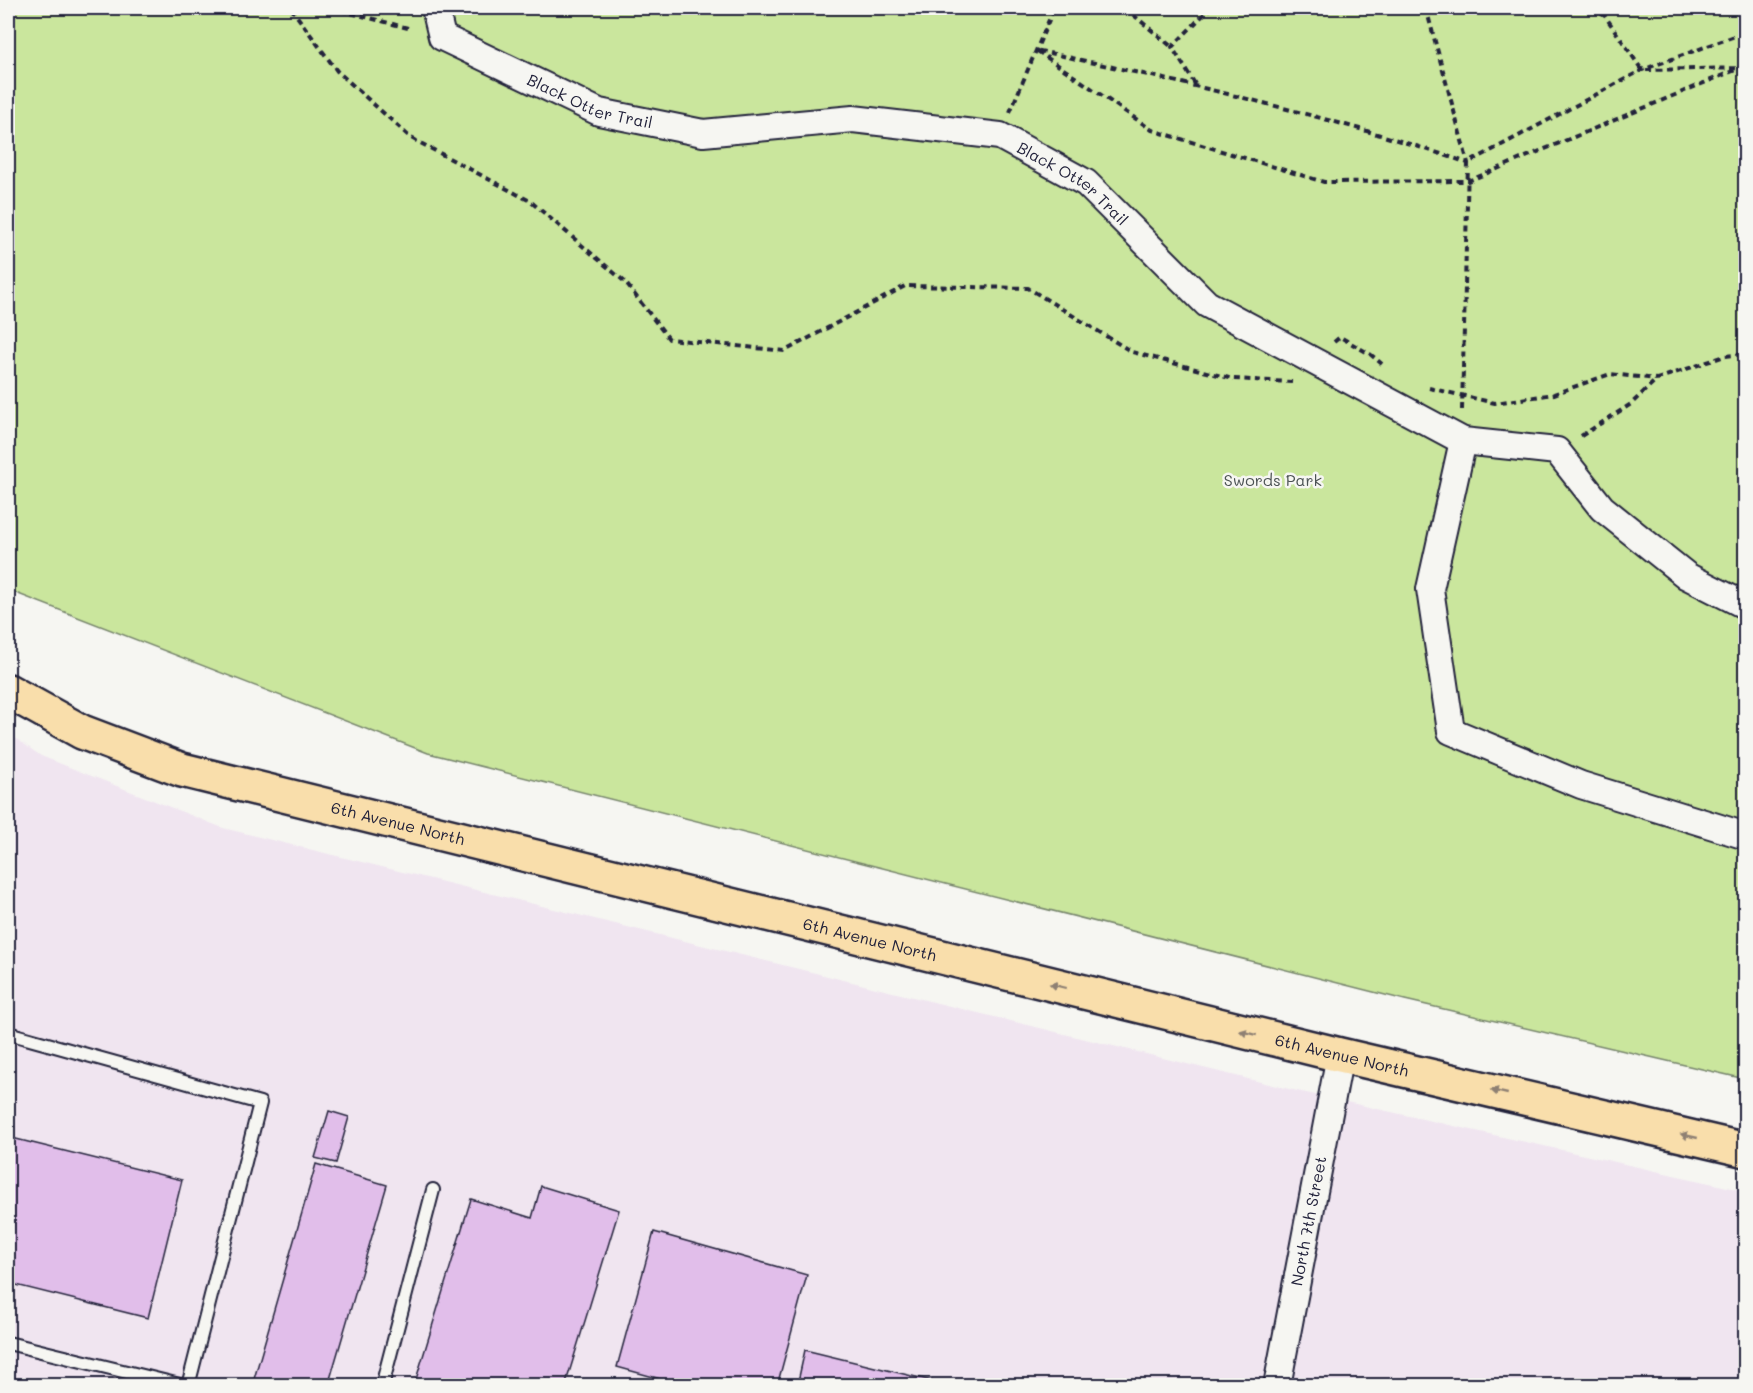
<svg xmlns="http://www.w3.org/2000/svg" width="1753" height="1393" viewBox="0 0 1753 1393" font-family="Mali,sans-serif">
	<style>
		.built { fill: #f0e5f0 }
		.green { fill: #cae69d; stroke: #76846c; stroke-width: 1.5 }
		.building { fill: #e1beea; stroke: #22223b; stroke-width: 1.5 }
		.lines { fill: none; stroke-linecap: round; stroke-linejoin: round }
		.lane-casing { stroke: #22223b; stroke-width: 16 }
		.street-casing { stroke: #22223b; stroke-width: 30 }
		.primary-casing { stroke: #22223b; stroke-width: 38 }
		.path { stroke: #22223b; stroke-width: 4; stroke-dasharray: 6 4.5; stroke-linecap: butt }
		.lane { stroke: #f6f6f2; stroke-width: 12 }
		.street { stroke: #f6f6f2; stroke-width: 26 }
		.primary { stroke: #f9deab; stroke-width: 33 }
		.oneway { fill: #8e8073 }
		.labels { text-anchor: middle; stroke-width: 5; stroke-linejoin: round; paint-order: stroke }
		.street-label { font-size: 16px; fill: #22223b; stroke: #f6f6f2 }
		.park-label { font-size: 16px; fill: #4c5354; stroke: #f6f6f2 }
	</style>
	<rect width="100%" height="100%" fill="#f6f6f2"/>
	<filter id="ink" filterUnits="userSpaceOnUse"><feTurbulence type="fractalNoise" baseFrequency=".0167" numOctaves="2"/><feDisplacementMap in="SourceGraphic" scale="12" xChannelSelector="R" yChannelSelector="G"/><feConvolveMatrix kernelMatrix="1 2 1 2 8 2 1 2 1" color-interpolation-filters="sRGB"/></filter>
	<g filter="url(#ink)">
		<path class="built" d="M 8,733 L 41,756 L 223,828 L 1293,1090 L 1745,1191 L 1745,1385 L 8,1385 Z"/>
		<path class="green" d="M 8,8 L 1745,8 L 1745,1079 L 1405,1000 L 428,753 L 8,590 Z"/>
		<g class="building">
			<path d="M 329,1111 L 349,1117 L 336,1163 L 315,1158 Z"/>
			<path d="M 8,1137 L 182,1180 L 148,1318 L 8,1283 Z"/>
			<path d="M 316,1164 L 387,1185 L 328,1386 L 252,1386 Z"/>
			<path d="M 541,1186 L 619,1210 L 565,1386 L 414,1386 L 471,1199 L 532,1218 Z"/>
			<path d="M 654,1232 L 807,1275 L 777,1386 L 686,1386 L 617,1367 Z"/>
			<path d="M 805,1350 L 953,1386 L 797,1386 Z"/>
		</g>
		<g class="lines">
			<g class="lane-casing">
				<g id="lane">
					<path d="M 8,1033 L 260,1103 L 188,1386"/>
					<path d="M 8,1343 L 184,1386"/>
					<path d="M 382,1386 L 433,1190"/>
				</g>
			</g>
			<g class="street-casing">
				<g id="street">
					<path id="s1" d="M 435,8 L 442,37 L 599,112 L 703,133 L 853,119 L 1000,136 L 1086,183 L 1207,304 L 1463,441 L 1557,451 L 1602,508 L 1687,576 L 1746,606"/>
					<path d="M 1463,441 L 1430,589 L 1451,731 L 1581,785 L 1746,836"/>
					<path id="s2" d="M 1277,1386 L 1340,1055"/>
				</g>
			</g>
			<g class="primary-casing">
				<g id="primary">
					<path id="s3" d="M 8,691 L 82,732 L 182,770 L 1340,1055 L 1746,1150"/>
				</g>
			</g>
			<g class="path">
				<path d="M 291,8 L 337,71 L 411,138 L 530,201 L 625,282 L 669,339 L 785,351 L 905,286 L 1028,288 L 1132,352 L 1233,379 L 1292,382"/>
				<path d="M 331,8 L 412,29"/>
				<path d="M 1125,8 L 1172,47"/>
				<path d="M 1426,8 L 1468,163 C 1328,115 1181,82 1036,50 L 1152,130 L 1324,182 L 1468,181 L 1740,68"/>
				<path d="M 1592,8 L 1605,16 L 1642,70"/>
				<path d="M 1646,70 L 1746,68"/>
				<path d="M 1195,84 L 1172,47 L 1210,8"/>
				<path d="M 1010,112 L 1054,8"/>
				<path d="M 1334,342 L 1340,337 L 1370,354 L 1382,364"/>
				<path d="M 1429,388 L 1495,403 L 1554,394 L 1610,374 L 1657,379"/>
				<path d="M 1462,410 L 1468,163 L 1642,70 L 1746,32"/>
				<path d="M 1581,436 L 1631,404 L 1657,379 L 1725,356 L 1746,354"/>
			</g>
			<use href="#lane" class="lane"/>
			<use href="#street" class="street"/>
			<use href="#primary" class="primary"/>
		</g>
		<defs><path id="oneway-solid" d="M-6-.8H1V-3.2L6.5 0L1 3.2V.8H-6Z" transform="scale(1.5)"/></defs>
		<g class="oneway">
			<use href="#oneway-solid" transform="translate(1058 986) rotate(-166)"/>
			<use href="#oneway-solid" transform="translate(1248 1033) rotate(-166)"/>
			<use href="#oneway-solid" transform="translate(1499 1092) rotate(-167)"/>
			<use href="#oneway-solid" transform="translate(1689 1136) rotate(-167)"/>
		</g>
	</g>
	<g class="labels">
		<g class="street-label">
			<text dy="6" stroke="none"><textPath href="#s1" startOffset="192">Black Otter Trail</textPath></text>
			<text dy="6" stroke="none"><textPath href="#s1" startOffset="696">Black Otter Trail</textPath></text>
			<text dy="6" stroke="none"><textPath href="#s3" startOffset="414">6th Avenue North</textPath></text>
			<text dy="6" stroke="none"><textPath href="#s3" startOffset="900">6th Avenue North</textPath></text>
			<text dy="6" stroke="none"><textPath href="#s3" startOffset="1386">6th Avenue North</textPath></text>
			<text dy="6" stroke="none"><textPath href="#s2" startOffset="168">North 7th Street</textPath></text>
		</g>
		<g class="park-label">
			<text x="1273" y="486">Swords Park</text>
		</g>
	</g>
	<rect width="1753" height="1393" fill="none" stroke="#f6f6f2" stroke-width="30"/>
	<rect x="15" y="15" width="1723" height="1363" fill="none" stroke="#22223b" stroke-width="2" filter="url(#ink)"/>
</svg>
